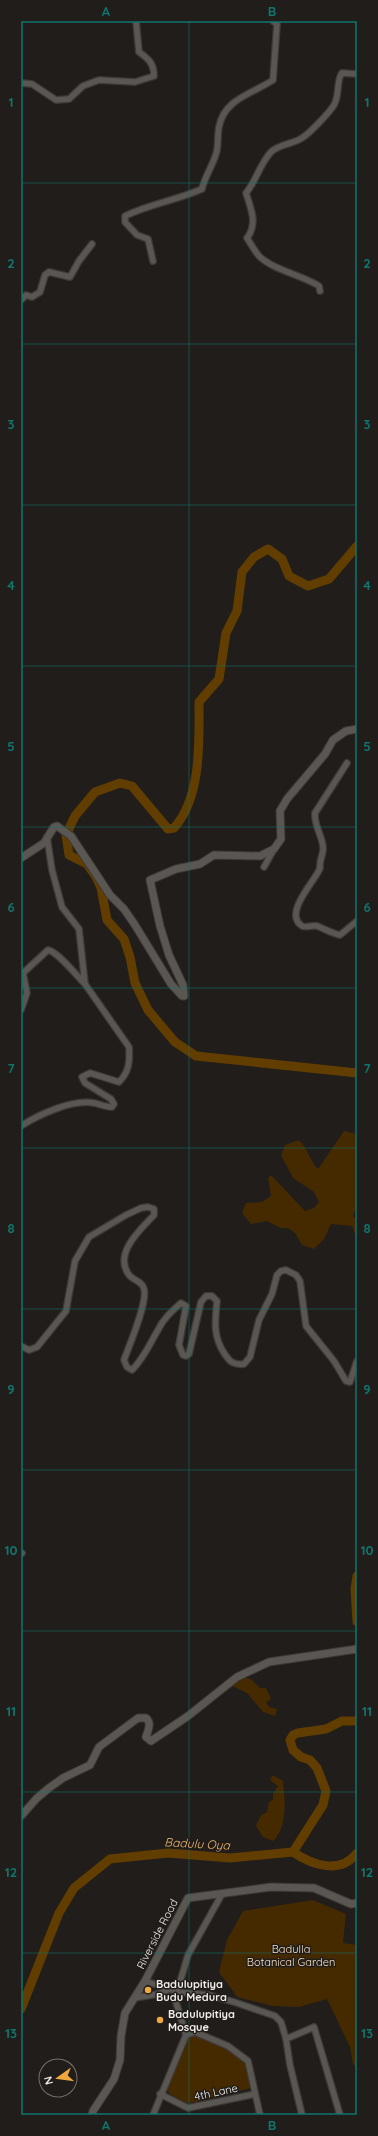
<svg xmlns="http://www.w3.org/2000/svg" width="378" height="2136" viewBox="0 0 378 2136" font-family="Quicksand,sans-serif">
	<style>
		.green { fill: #452a00 }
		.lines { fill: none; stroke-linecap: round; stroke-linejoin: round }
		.river { stroke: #613d00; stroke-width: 9 }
		.minor-casing { stroke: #3d3a38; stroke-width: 8 }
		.tertiary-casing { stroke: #3d3a38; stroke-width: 9 }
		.minor { stroke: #5a5753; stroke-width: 5.5 }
		.tertiary { stroke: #5a5753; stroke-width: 7 }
		.grid { fill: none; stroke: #0f766e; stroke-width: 1; stroke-opacity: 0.55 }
		.poi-dot { fill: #efa73e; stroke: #201d1a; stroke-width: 1.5 }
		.labels { text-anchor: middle; stroke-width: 3; stroke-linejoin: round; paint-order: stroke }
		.street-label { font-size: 11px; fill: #f0eeeb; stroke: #201d1a }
		.park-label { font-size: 11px; fill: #f8e0c4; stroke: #201d1a }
		.poi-label { font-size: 11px; font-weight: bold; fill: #f0eeeb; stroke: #201d1a; text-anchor: start }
		.water-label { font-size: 12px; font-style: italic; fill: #f3b96e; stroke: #201d1a }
		.neatline { fill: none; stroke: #0f766e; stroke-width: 1.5 }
		.grid-label { font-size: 13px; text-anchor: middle; font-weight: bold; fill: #0f766e }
	</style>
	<rect width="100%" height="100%" fill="#201d1a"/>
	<g class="green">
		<path d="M 344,1131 L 356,1134 L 357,1139 L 357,1205 L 353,1216 L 357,1219 L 357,1239 L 352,1226 L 331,1224 L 324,1239 L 314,1249 L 302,1245 L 295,1233 L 288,1228 L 281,1228 L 267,1221 L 251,1224 L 242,1213 L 246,1203 L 262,1202 L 271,1196 L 268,1178 L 271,1175 L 305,1211 L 314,1208 L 319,1202 L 314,1192 L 293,1178 L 281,1155 L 285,1145 L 299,1140 C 308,1149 309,1160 318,1169 Z"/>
		<path d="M 241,1677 L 251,1679 L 260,1688 L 266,1688 L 271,1699 L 266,1702 L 269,1707 L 277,1709 L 275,1716 L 263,1712 L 247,1693 L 232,1686 Z"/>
		<path d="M 273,1775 L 283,1781 C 285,1799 288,1827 273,1841 L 263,1837 L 256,1826 L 261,1815 L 267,1812 L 269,1802 L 273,1800 L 273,1794 L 278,1786 L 270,1780 Z"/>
		<path d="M 313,1900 L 346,1914 L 343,1943 L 357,1945 L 357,2068 L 353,2064 L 350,2047 L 327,1999 L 299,2007 L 273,2006 L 237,1997 L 219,1972 L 227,1940 L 243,1911 Z"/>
		<path d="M 195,2035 L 231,2051 L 246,2063 L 251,2088 L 196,2102 L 187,2103 L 169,2094 L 167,2083 L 188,2036 Z"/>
	</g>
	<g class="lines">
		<g class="river">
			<path d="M 357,546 L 329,579 L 308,586 L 289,576 L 282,559 L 268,549 L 254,557 L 242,572 L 237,611 L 226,633 L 219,679 L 199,702 C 199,740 202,797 174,828 L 168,829 L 132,786 L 120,783 L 95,792 L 75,816 L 66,835 L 69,855 L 87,864 L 96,877 L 101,888 L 107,920 L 124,939 L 130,957 L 135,983 L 148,1010 L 175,1042 L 196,1056 L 357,1073"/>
			<path d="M 357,1576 L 355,1589 L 357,1622"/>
			<path d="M 293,1852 L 323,1805 L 326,1791 L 317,1768 L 310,1760 L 301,1757 L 293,1750 L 290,1740 L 293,1735 L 298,1733 L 326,1729 L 342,1721 L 357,1721"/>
			<path d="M 21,2009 L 59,1913 L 74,1888 L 110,1859 L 168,1853 L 230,1858 L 293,1852 C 312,1865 340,1875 357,1853"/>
		</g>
		<g class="minor-casing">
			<g id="minor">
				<path d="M 21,83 L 32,84 L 56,100 L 69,99 L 83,86 L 99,80 L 135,82 L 154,76 C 154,64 149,59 139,52 L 136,21"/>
				<path d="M 153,261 L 148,239 L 137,235 L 125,222 L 125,216 C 150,204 177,200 202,189 C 205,176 212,167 216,154 C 219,146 217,135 219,127 C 224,99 252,94 273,80 L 277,24 L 273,21"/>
				<path d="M 320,291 L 319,286 C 302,275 273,270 259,256 C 254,250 251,244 247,238 C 258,224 251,209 246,193 C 257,180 259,165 271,152 C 279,144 293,144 302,138 C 310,133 329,113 334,105 C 340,95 336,80 342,73 L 357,74"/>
				<path d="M 21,300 L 26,295 L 32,297 L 40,292 L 45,275 L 49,272 L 70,277 L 79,261 L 92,244"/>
				<path d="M 347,763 L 315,813 C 314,826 322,835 323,847 C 324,854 319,859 320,868 C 317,879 282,913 302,926 C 306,928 312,925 317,926 C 325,929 331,933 340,935 L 357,921"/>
				<path d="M 264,867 L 274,849"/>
				<path d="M 21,1010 L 27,993 L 23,973 L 48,950 C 58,952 77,976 85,984"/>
				<path d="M 21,1126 C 38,1115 72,1099 94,1103 C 100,1104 105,1107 112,1107 L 114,1104 L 111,1099 L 85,1083 L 82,1077 L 90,1073 L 119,1082 C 129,1072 130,1062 129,1047 L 85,984 L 79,929 L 62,907 L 52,870 L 47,837"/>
				<path d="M 21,1346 L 29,1350 L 37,1347 L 66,1311 L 75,1261 L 89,1237 L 126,1215 L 141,1208 L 148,1207 L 154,1209 L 154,1215 C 141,1229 113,1253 129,1275 C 133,1280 143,1282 144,1289 C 148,1302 129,1346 124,1360 L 127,1367 L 132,1370 C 144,1358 149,1345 158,1330 C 163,1319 172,1311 181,1303 L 186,1306 L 179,1345 L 183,1355 L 186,1356 L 189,1354 L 201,1302 L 206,1296 L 212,1296 L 217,1301 C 215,1321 213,1336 224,1353 C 230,1362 233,1365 244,1364 L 250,1357 L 259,1320 L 272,1294 L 277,1275 L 281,1271 L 286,1270 L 296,1275 L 300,1281 L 306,1326 L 334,1361 L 346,1381 L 350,1382 L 357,1361"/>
				<path d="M 21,1554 L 22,1553"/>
				<path d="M 145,1981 L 178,1992 L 209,1995 L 234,2002 L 275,2016 L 281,2022 L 286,2039 L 290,2065 L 302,2115"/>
				<path d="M 134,1998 L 158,1994 L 170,1989"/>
				<path d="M 186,2035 L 175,1999 L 188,1955 L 222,1894"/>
				<path d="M 286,2039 L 314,2027 L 340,2115"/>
				<path d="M 160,2094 L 188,2108 L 255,2094"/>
				<path d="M 153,2115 L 186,2035 L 195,2032 L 228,2046 L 248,2061 L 260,2115"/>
			</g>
		</g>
		<g class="tertiary-casing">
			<g id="tertiary">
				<path d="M 21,858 L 44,843 L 54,827 L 57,826 L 71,836 L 110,895 L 124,909 L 135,925 L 171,984 L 182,996 L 184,996 L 183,985 L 169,955 L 160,926 L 150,880 L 176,869 L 200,864 L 214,855 L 260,856 L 274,849 L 281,839 L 280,811 L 287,799 L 325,754 L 333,740 L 346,731 L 357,729"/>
				<path d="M 21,1816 L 37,1798 L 49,1788 L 63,1778 L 90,1765 L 99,1747 L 138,1718 L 146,1718 C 152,1723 148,1730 146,1737 L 151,1741 L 188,1716 L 237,1677 L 269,1662 L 357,1649"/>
				<path d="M 92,2115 L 93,2111 L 114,2079 L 120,2060 L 121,2036 L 125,2013 L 145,1981 L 188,1898 L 271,1887 L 314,1888 L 351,1904 L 357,1903"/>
			</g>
		</g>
		<use href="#minor" class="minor"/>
		<use href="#tertiary" class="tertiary"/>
	</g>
	<path class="grid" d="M 189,21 L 189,2115M 21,183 L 357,183M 21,344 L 357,344M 21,505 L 357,505M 21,666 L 357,666M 21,827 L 357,827M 21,988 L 357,988M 21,1148 L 357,1148M 21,1309 L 357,1309M 21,1470 L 357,1470M 21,1631 L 357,1631M 21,1792 L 357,1792M 21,1953 L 357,1953"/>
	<g class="poi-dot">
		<circle cx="148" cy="1990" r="4"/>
		<circle cx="160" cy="2020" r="4"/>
	</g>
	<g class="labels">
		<g class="street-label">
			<text transform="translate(157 1934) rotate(-63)" y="4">Riverside Road</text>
			<text transform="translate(216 2092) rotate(-12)" y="4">4th Lane</text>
		</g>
		<g class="park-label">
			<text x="291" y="1953">Badulla<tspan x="291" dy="13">Botanical Garden</tspan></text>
		</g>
		<g class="poi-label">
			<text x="156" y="1988">Badulupitiya<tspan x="156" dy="13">Budu Medura</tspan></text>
			<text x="168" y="2018">Badulupitiya<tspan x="168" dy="13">Mosque</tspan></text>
		</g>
		<g class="water-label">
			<text transform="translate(197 1844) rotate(3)" y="4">Badulu Oya</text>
		</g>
	</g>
	<rect width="378" height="2136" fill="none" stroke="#201d1a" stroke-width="44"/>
	<g transform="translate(58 2078) rotate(256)"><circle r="19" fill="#201d1a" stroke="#73716e"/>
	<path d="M0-3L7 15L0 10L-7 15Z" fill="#efa73e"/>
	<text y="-6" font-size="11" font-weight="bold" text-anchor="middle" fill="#f0eeeb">N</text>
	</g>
	<rect x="22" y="22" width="334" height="2092" class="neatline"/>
	<g class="grid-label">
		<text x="106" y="16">A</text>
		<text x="272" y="16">B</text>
		<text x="11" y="107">1</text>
		<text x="367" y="107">1</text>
		<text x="11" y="268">2</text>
		<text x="367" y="268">2</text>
		<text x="11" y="429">3</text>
		<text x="367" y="429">3</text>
		<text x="11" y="590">4</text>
		<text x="367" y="590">4</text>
		<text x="11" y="751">5</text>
		<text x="367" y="751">5</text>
		<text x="11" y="912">6</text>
		<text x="367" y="912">6</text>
		<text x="11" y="1073">7</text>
		<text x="367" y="1073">7</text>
		<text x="11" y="1233">8</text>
		<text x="367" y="1233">8</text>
		<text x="11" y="1394">9</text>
		<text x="367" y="1394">9</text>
		<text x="11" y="1555">10</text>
		<text x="367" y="1555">10</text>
		<text x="11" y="1716">11</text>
		<text x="367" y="1716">11</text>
		<text x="11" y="1877">12</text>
		<text x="367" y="1877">12</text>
		<text x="11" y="2038">13</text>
		<text x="367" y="2038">13</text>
		<text x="106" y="2130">A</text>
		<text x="272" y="2130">B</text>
	</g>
</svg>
